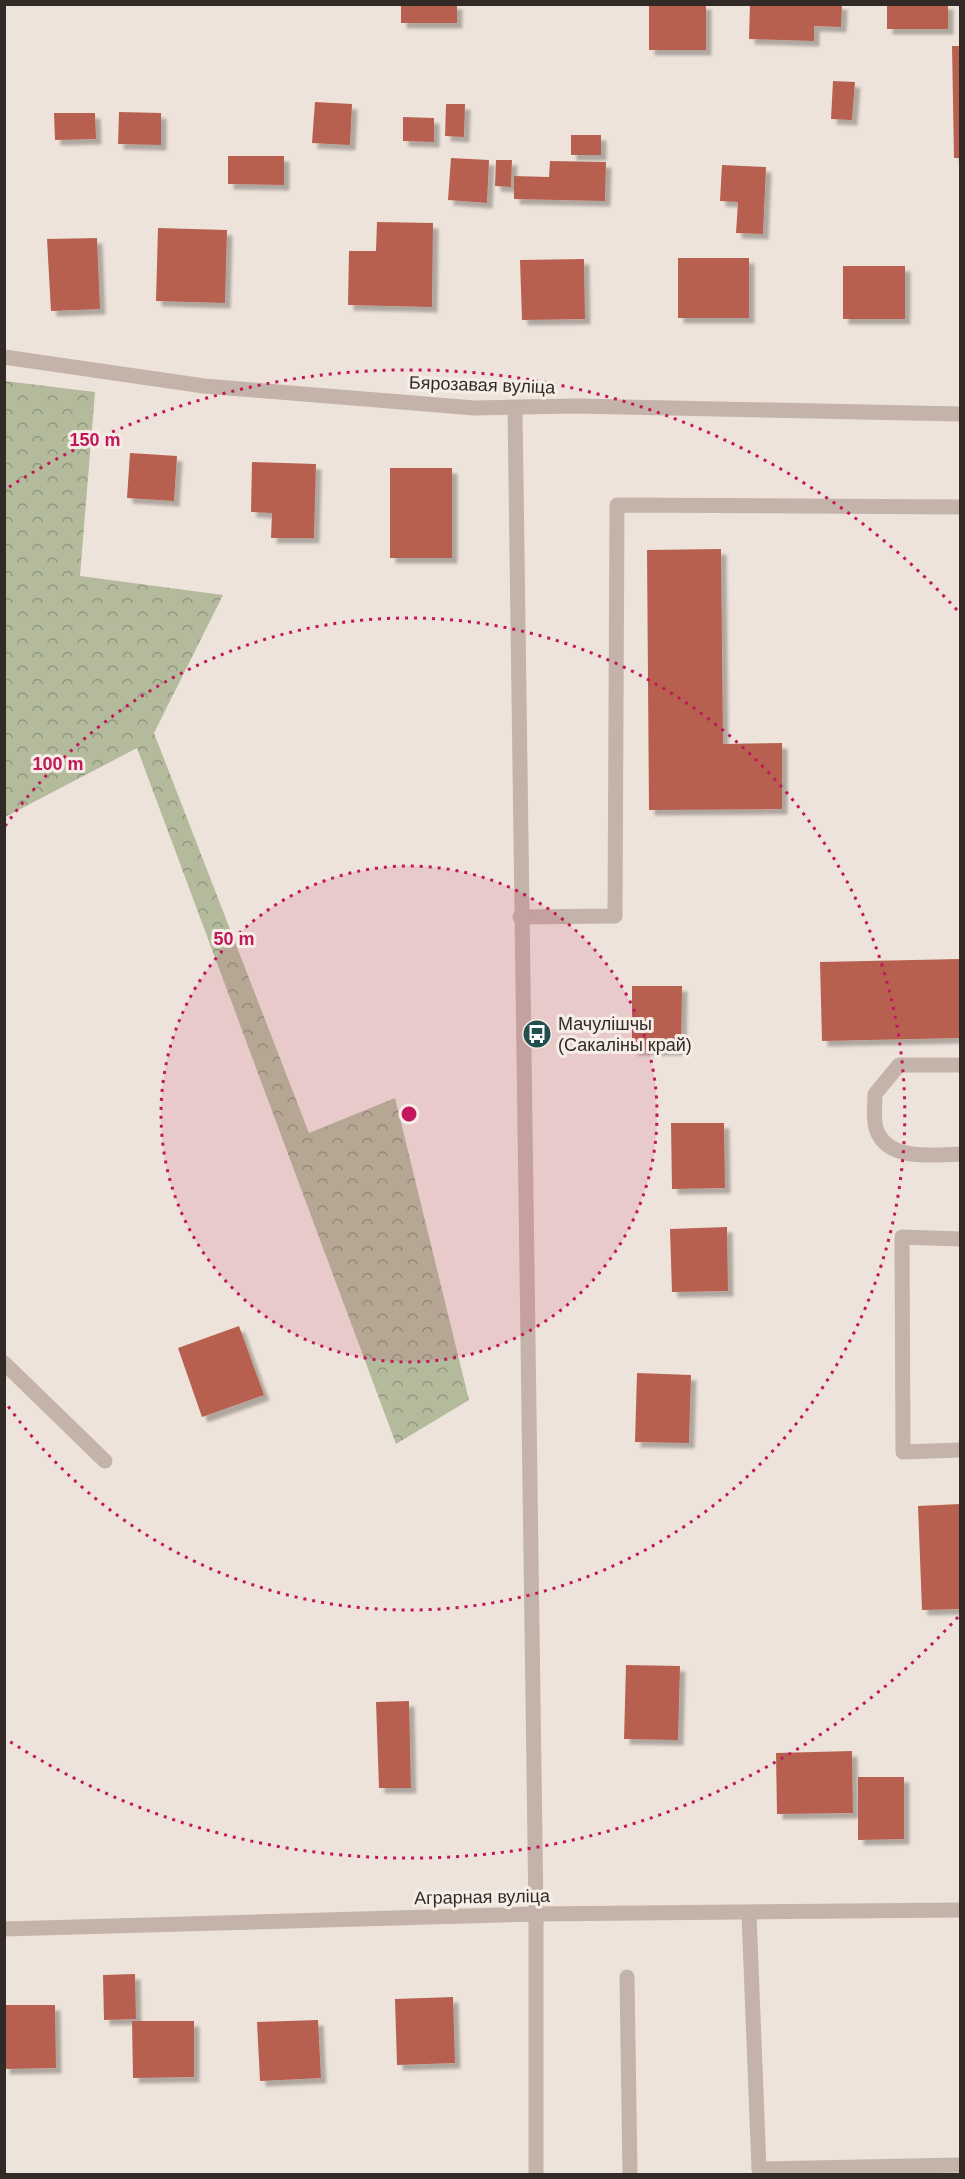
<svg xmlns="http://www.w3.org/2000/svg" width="965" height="2179" viewBox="0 0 965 2179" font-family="Helvetica,sans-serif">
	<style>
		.forest { fill: url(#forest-crowns) }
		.building { fill: #b7614f; filter: url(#shadow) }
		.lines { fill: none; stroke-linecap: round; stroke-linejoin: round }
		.service { stroke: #c4b3a8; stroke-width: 15 }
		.minor { stroke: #c4b3a8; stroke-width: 15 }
		.ring { fill: none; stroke: #c2185b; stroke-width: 3; stroke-dasharray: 3 6 }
		.labels { text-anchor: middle; stroke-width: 6; stroke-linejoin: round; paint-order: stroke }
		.street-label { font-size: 18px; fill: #322a27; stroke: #f6eee6 }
		.poi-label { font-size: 18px; fill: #322a27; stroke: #f6eee6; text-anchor: start }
		.centre { fill: #c2185b; stroke: #f6eee6; stroke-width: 3 }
		.ring-label { font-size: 18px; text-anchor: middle; font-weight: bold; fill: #c2185b; stroke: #f6eee6; stroke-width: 6; stroke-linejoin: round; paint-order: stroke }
	</style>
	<defs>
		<pattern id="forest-crowns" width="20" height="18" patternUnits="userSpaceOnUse" patternTransform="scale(1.5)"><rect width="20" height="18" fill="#b3bb9c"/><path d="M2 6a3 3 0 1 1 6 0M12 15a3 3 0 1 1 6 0" fill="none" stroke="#92987f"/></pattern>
		<filter id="shadow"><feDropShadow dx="5.5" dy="5.5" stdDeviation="1.5" flood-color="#0004"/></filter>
	</defs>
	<rect width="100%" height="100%" fill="#eee3da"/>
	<path class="forest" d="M 5,381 L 95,392 L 80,576 L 223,595 L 154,733 L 309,1133 L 395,1098 L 469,1400 L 396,1444 L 137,748 L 5,817 Z"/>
	<g class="building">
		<rect x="401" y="4" width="56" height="19"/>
		<rect x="649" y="4" width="57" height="46"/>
		<path d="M 750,4 L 842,4 L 841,27 L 814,26 L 814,41 L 749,39 Z"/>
		<rect x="887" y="4" width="61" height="25"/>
		<path d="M 952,46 L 960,46 L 960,158 L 954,158 Z"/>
		<path d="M 833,81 L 855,82 L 852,120 L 831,119 Z"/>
		<path d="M 315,102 L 352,104 L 350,145 L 312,143 Z"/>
		<path d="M 446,104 L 465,104 L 464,137 L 445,136 Z"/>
		<path d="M 119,112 L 161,113 L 161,145 L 118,144 Z"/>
		<path d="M 54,113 L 95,113 L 96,139 L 55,140 Z"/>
		<path d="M 403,117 L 434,118 L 434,142 L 403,141 Z"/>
		<rect x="571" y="135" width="30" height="20"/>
		<path d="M 228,156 L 284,156 L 284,185 L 228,184 Z"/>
		<path d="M 451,158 L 489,160 L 487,203 L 448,200 Z"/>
		<path d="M 496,160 L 512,160 L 511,187 L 495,186 Z"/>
		<path d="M 550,161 L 606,162 L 605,201 L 514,199 L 514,176 L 549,177 Z"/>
		<path d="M 722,165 L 766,167 L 763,234 L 736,233 L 738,202 L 720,201 Z"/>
		<path d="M 377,222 L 433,223 L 432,307 L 348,305 L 349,251 L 376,251 Z"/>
		<path d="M 158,228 L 227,230 L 225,303 L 156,301 Z"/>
		<path d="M 97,238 L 100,309 L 51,311 L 47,239 Z"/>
		<rect x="678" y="258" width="71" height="60"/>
		<path d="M 584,259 L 585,319 L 522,320 L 520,260 Z"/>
		<rect x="843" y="266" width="62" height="53"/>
		<path d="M 130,453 L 177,456 L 174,501 L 127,498 Z"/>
		<path d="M 252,462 L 316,464 L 314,538 L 271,538 L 272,513 L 251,512 Z"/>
		<rect x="390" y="468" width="62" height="90"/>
		<path d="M 721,549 L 723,744 L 782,743 L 782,809 L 649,810 L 647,550 Z"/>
		<path d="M 960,959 L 960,1038 L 822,1041 L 820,962 Z"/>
		<path d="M 632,986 L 682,986 L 681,1050 L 632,1050 Z"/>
		<path d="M 671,1123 L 724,1123 L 725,1188 L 672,1189 Z"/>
		<path d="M 727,1227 L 728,1291 L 672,1292 L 670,1229 Z"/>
		<path d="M 239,1326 L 264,1395 L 202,1417 L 178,1348 Z"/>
		<path d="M 637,1373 L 691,1375 L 689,1443 L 635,1442 Z"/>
		<path d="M 960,1504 L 960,1609 L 922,1610 L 918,1506 Z"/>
		<path d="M 626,1665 L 680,1666 L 678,1740 L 624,1739 Z"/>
		<path d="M 409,1701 L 411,1788 L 379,1788 L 376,1702 Z"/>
		<path d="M 852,1751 L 853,1813 L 777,1814 L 776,1753 Z"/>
		<path d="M 858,1777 L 904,1777 L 904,1839 L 858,1840 Z"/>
		<path d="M 135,1974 L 136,2019 L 104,2020 L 103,1975 Z"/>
		<path d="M 453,1997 L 455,2063 L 397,2065 L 395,1999 Z"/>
		<path d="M 4,2005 L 55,2005 L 56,2068 L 4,2069 Z"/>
		<path d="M 318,2020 L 321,2078 L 260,2081 L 257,2022 Z"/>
		<path d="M 132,2021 L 194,2021 L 194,2077 L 133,2078 Z"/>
	</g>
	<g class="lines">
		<g class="service">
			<path d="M 520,917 L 615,916 L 617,505 L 960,507"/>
			<path d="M 960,1065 L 899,1065 L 875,1094 C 875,1104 873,1118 876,1128 C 886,1162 934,1155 960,1154"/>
			<path d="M 960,1239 L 902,1237 L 903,1452 L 960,1450"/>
			<path d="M 4,1363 L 105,1461"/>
			<path d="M 749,1914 L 759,2169 L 960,2165"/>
			<path d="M 627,1977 L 630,2174"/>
		</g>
		<g class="minor">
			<path d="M 4,357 L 204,386 L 475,408 L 576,406 L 960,414"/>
			<path d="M 515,409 L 536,1914 L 536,2174"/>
			<path d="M 4,1929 L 536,1914 L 960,1910"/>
		</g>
	</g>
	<circle cx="409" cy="1114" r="248" fill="#c2185b" fill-opacity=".12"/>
	<g class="ring">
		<circle cx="409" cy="1114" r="248"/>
		<path d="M5 826A496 496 0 1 1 5 1402"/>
		<path d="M958 1617A744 744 0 0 1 9 1741M9 487A744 744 0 0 1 958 611"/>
	</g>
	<defs>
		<g id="bus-disc" transform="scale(1.5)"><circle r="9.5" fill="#224f4e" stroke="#f6eee6"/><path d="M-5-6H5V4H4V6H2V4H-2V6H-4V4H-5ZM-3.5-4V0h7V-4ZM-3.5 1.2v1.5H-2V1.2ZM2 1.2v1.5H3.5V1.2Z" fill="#fff"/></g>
	</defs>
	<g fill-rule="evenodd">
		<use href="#bus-disc" x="537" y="1034"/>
	</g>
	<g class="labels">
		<g class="street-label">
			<text transform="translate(482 385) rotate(2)" y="6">Бярозавая вуліца</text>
			<text transform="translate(482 1897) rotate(-1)" y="6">Аграрная вуліца</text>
		</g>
		<g class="poi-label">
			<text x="558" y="1030">Мачулішчы<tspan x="558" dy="21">(Сакаліны край)</tspan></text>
		</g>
	</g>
	<circle cx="409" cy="1114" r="9" class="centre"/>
	<g class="ring-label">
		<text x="95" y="446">150 m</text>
		<text x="58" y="770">100 m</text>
		<text x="234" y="945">50 m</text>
	</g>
	<rect width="965" height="2179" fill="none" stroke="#322a27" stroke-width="12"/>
</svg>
